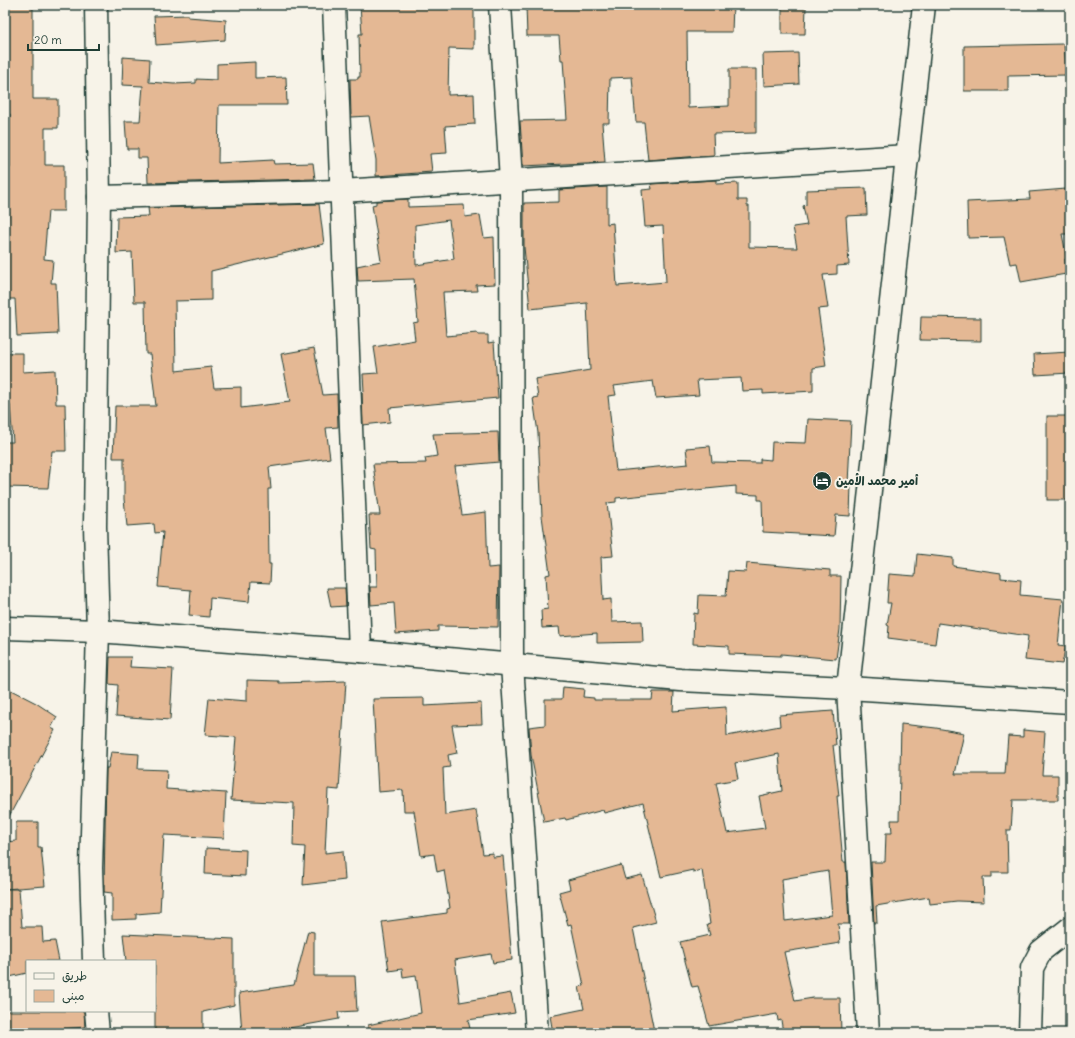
<svg xmlns="http://www.w3.org/2000/svg" width="1075" height="1038" viewBox="0 0 1075 1038" font-family="Delius,'Playpen Sans Arabic',sans-serif">
	<style>
		.building { fill: #e4b894; stroke: #1f3d34; fill-rule: evenodd }
		.lines { fill: none; stroke-linecap: round; stroke-linejoin: round }
		.minor-casing { stroke: #1f3d34; stroke-width: 25 }
		.minor { stroke: #f7f3e8; stroke-width: 22 }
		.labels { text-anchor: middle; stroke-width: 4; stroke-linejoin: round; paint-order: stroke }
		.poi-label { font-size: 12px; font-weight: bold; fill: #1f3d34; stroke: #f7f3e8; text-anchor: start }
	</style>
	<rect width="100%" height="100%" fill="#f7f3e8"/>
	<filter id="ink" filterUnits="userSpaceOnUse"><feTurbulence type="fractalNoise" baseFrequency=".025" numOctaves="2"/><feDisplacementMap in="SourceGraphic" scale="8" xChannelSelector="R" yChannelSelector="G"/><feConvolveMatrix kernelMatrix="1 2 1 2 8 2 1 2 1" color-interpolation-filters="sRGB"/></filter>
	<g filter="url(#ink)">
		<g class="building">
			<path d="M 5,5 L 33,5 L 33,99 L 58,99 L 58,128 L 45,128 L 45,165 L 64,165 L 64,211 L 48,211 L 44,259 L 53,260 L 51,283 L 56,283 L 58,334 L 17,336 L 15,299 L 5,299 L 5,252 L 9,212 L 5,212 L 5,168 L 10,168 L 10,114 L 5,114 Z"/>
			<path d="M 360,5 L 474,5 L 474,49 L 449,48 L 448,95 L 474,94 L 475,124 L 445,126 L 447,153 L 430,154 L 432,172 L 376,176 L 376,160 L 369,116 L 351,117 L 350,79 L 358,79 L 358,77 L 360,77 L 359,34 L 362,34 Z"/>
			<path d="M 526,5 L 733,5 L 732,32 L 687,32 L 688,108 L 729,106 L 729,69 L 756,69 L 756,133 L 713,134 L 714,155 L 648,160 L 644,122 L 636,122 L 632,77 L 610,78 L 609,123 L 602,123 L 605,162 L 523,166 L 520,121 L 567,120 L 563,60 L 561,60 L 559,36 L 527,36 Z"/>
			<path d="M 782,7 L 806,7 L 805,34 L 782,34 Z"/>
			<path d="M 188,15 L 188,17 L 226,20 L 225,40 L 156,45 L 154,16 Z"/>
			<path d="M 1064,44 L 1067,75 L 1008,76 L 1008,91 L 964,91 L 964,46 Z"/>
			<path d="M 798,53 L 799,84 L 764,86 L 763,54 Z"/>
			<path d="M 123,57 L 150,59 L 149,82 L 174,84 L 196,83 L 196,79 L 217,80 L 217,64 L 255,62 L 255,78 L 286,77 L 287,105 L 219,105 L 218,163 L 273,160 L 274,164 L 313,163 L 315,179 L 148,183 L 147,158 L 138,158 L 138,149 L 127,149 L 125,121 L 140,121 L 143,86 L 122,85 Z"/>
			<path d="M 716,180 L 716,184 L 738,183 L 738,200 L 747,200 L 747,206 L 749,206 L 749,247 L 797,248 L 793,227 L 807,225 L 803,206 L 806,205 L 806,190 L 866,188 L 867,215 L 846,216 L 849,265 L 837,266 L 837,274 L 823,275 L 828,308 L 818,309 L 826,366 L 813,368 L 813,391 L 763,394 L 763,390 L 742,391 L 741,378 L 697,380 L 699,395 L 656,398 L 653,381 L 614,386 L 616,395 L 608,396 L 616,471 L 688,464 L 686,448 L 710,446 L 712,462 L 760,463 L 760,459 L 771,460 L 772,442 L 806,443 L 808,419 L 851,421 L 848,484 L 851,484 L 850,516 L 836,515 L 834,536 L 763,532 L 762,500 L 758,500 L 758,495 L 736,494 L 736,486 L 616,498 L 616,502 L 607,503 L 613,556 L 601,557 L 603,600 L 611,599 L 612,622 L 642,621 L 643,642 L 597,643 L 597,633 L 560,636 L 559,627 L 542,628 L 541,610 L 548,609 L 546,575 L 550,574 L 542,516 L 538,433 L 533,398 L 538,397 L 535,379 L 590,370 L 587,303 L 530,309 L 524,247 L 524,203 L 559,202 L 559,190 L 607,187 L 607,224 L 613,223 L 617,286 L 666,282 L 663,226 L 645,227 L 642,190 L 652,189 L 651,184 Z"/>
			<path d="M 1066,189 L 1070,234 L 1062,234 L 1067,259 L 1065,259 L 1066,274 L 1021,282 L 1017,263 L 1010,264 L 1004,237 L 968,238 L 967,202 L 1030,199 L 1029,192 Z"/>
			<path d="M 408,199 L 408,207 L 464,205 L 465,217 L 480,215 L 484,238 L 494,237 L 495,284 L 476,285 L 477,291 L 443,292 L 446,336 L 477,333 L 478,335 L 488,335 L 488,343 L 494,342 L 498,398 L 389,408 L 390,422 L 363,425 L 362,393 L 364,392 L 363,374 L 378,373 L 374,347 L 415,340 L 413,323 L 418,322 L 414,279 L 358,281 L 357,266 L 381,261 L 372,205 L 376,204 L 376,201 ZM 449,220 L 454,259 L 416,265 L 415,225 Z"/>
			<path d="M 319,204 L 324,244 L 211,271 L 211,300 L 175,301 L 176,371 L 211,367 L 214,388 L 241,387 L 241,408 L 290,402 L 281,354 L 314,348 L 323,395 L 337,394 L 338,427 L 326,428 L 330,458 L 269,467 L 271,489 L 268,489 L 269,564 L 271,564 L 270,583 L 251,582 L 249,602 L 210,598 L 209,617 L 189,615 L 191,590 L 158,587 L 163,532 L 155,533 L 154,524 L 127,526 L 124,499 L 124,458 L 113,458 L 115,406 L 156,406 L 150,354 L 146,354 L 145,302 L 134,302 L 132,252 L 116,253 L 117,217 L 149,216 L 148,208 Z"/>
			<path d="M 921,317 L 981,318 L 981,341 L 920,340 Z"/>
			<path d="M 1070,352 L 1070,373 L 1035,375 L 1034,354 Z"/>
			<path d="M 5,353 L 23,353 L 23,372 L 55,370 L 56,404 L 65,404 L 66,451 L 52,451 L 48,488 L 5,487 L 5,442 L 13,442 L 10,405 L 5,405 Z"/>
			<rect x="1047" y="416" width="23" height="84"/>
			<path d="M 498,432 L 499,462 L 455,466 L 462,515 L 486,512 L 488,568 L 499,567 L 498,627 L 438,626 L 438,631 L 396,634 L 394,603 L 371,605 L 370,587 L 377,587 L 376,550 L 371,549 L 369,515 L 380,515 L 373,464 L 426,463 L 425,458 L 437,456 L 433,434 Z"/>
			<path d="M 917,554 L 953,558 L 953,566 L 1001,573 L 1001,578 L 1021,580 L 1020,595 L 1063,599 L 1058,645 L 1066,646 L 1062,664 L 1025,660 L 1028,636 L 938,623 L 935,644 L 888,638 L 889,626 L 887,625 L 891,603 L 887,603 L 889,574 L 915,576 Z"/>
			<path d="M 747,563 L 830,570 L 830,576 L 841,576 L 840,629 L 836,659 L 781,654 L 781,656 L 729,654 L 729,646 L 693,644 L 694,613 L 698,614 L 699,595 L 726,596 L 728,571 L 746,572 Z"/>
			<path d="M 327,588 L 345,588 L 346,606 L 331,607 Z"/>
			<path d="M 110,657 L 131,657 L 130,667 L 173,669 L 170,720 L 116,716 L 118,685 L 109,684 Z"/>
			<path d="M 247,680 L 279,681 L 279,683 L 346,681 L 339,790 L 328,789 L 325,853 L 343,851 L 345,880 L 303,885 L 305,847 L 293,846 L 294,803 L 231,800 L 236,737 L 205,735 L 209,698 L 247,701 Z"/>
			<path d="M 5,687 L 36,703 L 57,717 L 51,728 L 55,730 L 5,824 Z"/>
			<path d="M 563,687 L 584,689 L 583,697 L 594,698 L 594,700 L 652,700 L 653,692 L 674,692 L 673,711 L 726,707 L 727,736 L 780,726 L 779,715 L 833,711 L 836,745 L 833,745 L 839,796 L 837,796 L 843,862 L 846,862 L 849,924 L 838,924 L 840,943 L 784,952 L 795,1001 L 813,998 L 840,998 L 841,1033 L 783,1033 L 781,1020 L 778,1021 L 777,1014 L 709,1026 L 698,986 L 692,987 L 680,942 L 710,935 L 707,925 L 710,924 L 702,870 L 693,872 L 693,870 L 661,877 L 643,803 L 604,813 L 603,810 L 566,820 L 565,818 L 544,822 L 531,755 L 529,727 L 545,725 L 545,699 L 562,699 ZM 779,754 L 782,791 L 759,796 L 765,828 L 727,833 L 716,783 L 738,779 L 735,763 ZM 828,871 L 832,915 L 785,921 L 782,879 Z"/>
			<path d="M 424,698 L 424,706 L 481,703 L 482,724 L 452,725 L 457,753 L 448,755 L 450,767 L 443,768 L 445,815 L 476,810 L 483,854 L 493,853 L 493,857 L 503,856 L 512,960 L 493,963 L 491,954 L 455,960 L 460,1002 L 511,993 L 515,1013 L 468,1020 L 471,1033 L 368,1033 L 368,1025 L 421,1013 L 416,975 L 403,977 L 402,969 L 389,971 L 382,922 L 447,913 L 447,909 L 450,908 L 444,870 L 437,872 L 434,854 L 421,856 L 414,811 L 404,811 L 403,790 L 378,792 L 373,699 Z"/>
			<path d="M 901,724 L 936,728 L 964,733 L 955,774 L 1005,774 L 1008,736 L 1023,737 L 1023,730 L 1045,732 L 1042,775 L 1058,775 L 1058,800 L 1013,800 L 1011,830 L 1007,830 L 1008,872 L 992,872 L 992,877 L 983,877 L 984,902 L 957,901 L 930,904 L 929,897 L 876,906 L 877,923 L 874,923 L 871,862 L 885,862 L 886,833 L 892,833 L 891,820 L 899,820 Z"/>
			<path d="M 111,752 L 139,754 L 138,769 L 167,770 L 166,789 L 226,793 L 224,838 L 164,835 L 160,912 L 136,914 L 136,919 L 112,920 L 112,893 L 104,892 L 106,768 L 108,768 Z"/>
			<path d="M 16,822 L 38,822 L 38,847 L 41,847 L 45,886 L 5,889 L 5,842 L 16,841 Z"/>
			<path d="M 206,848 L 246,850 L 245,876 L 205,874 Z"/>
			<path d="M 621,865 L 625,879 L 642,875 L 656,922 L 633,928 L 654,1031 L 643,1033 L 553,1033 L 550,1016 L 584,1009 L 579,987 L 584,986 L 571,924 L 568,925 L 559,892 L 570,889 L 568,880 Z"/>
			<path d="M 5,889 L 19,889 L 22,927 L 42,927 L 43,942 L 55,941 L 59,961 L 27,961 L 27,973 L 5,978 Z"/>
			<path d="M 308,931 L 314,932 L 314,976 L 355,976 L 357,1011 L 338,1012 L 339,1019 L 278,1030 L 279,1033 L 242,1033 L 239,993 L 294,985 Z"/>
			<path d="M 123,934 L 234,939 L 234,1005 L 203,1012 L 203,1033 L 155,1033 L 155,961 L 126,961 Z"/>
			<path d="M 5,1011 L 84,1011 L 85,1027 L 37,1031 L 5,1030 Z"/>
		</g>
		<g class="lines">
			<g class="minor-casing">
				<g id="minor">
					<path d="M 334,5 L 360,651"/>
					<path d="M 500,5 L 511,180 L 512,665 L 537,1033"/>
					<path d="M 99,197 L 341,191 L 908,156"/>
					<path d="M 5,628 L 98,631 L 360,651 L 680,680 L 848,688 L 1070,702"/>
					<path d="M 94,961 L 91,868 L 98,631 L 95,526 L 99,197 L 96,5"/>
					<path d="M 96,1011 L 98,1033"/>
					<path d="M 868,1033 L 848,688 L 924,5"/>
					<path d="M 1030,1033 L 1032,968 L 1041,951 L 1070,928"/>
				</g>
			</g>
			<use href="#minor" class="minor"/>
		</g>
	</g>
	<defs>
		<g id="hotel-disc" transform="scale(1)"><circle r="9.5" fill="#1f3d34" stroke="#f7f3e8"/><path d="M-6-4.5h1.5V1H6V5H4.5V3h-9V5H-6ZM-4 0a1.8 1.8 0 1 1 3.6 0ZM.5 0V-2.5h3Q6-2.5 6 0Z" fill="#fff"/></g>
	</defs>
	<g fill-rule="evenodd">
		<use href="#hotel-disc" x="822" y="481"/>
	</g>
	<g class="labels">
		<g class="poi-label">
			<text x="836" y="485">أمير محمد الأمين</text>
		</g>
	</g>
	<rect width="1075" height="1038" fill="none" stroke="#f7f3e8" stroke-width="20"/>
	<rect x="10" y="10" width="1055" height="1018" fill="none" stroke="#1f3d34" stroke-width="1.5" filter="url(#ink)"/>
	<rect x="26" y="960" width="130" height="52" fill="#f7f3e8" stroke="#a1aaa0"/>
	<rect x="34" y="973" width="20" height="6" fill="#f7f3e8" stroke="#a1aaa0"/>
	<text x="62" y="980" font-size="12" fill="#1f3d34">طريق</text>
	<rect x="34" y="990" width="20" height="12" fill="#e4b894" stroke="#a1aaa0"/>
	<text x="62" y="1000" font-size="12" fill="#1f3d34">مبنى</text>
	<path d="M28 44v6h71v-6" fill="none" stroke="#1f3d34" stroke-width="2"/>
	<text x="34" y="44" font-size="12" fill="#1f3d34" stroke="#f7f3e8" stroke-width="3" paint-order="stroke">20 m</text>
</svg>
